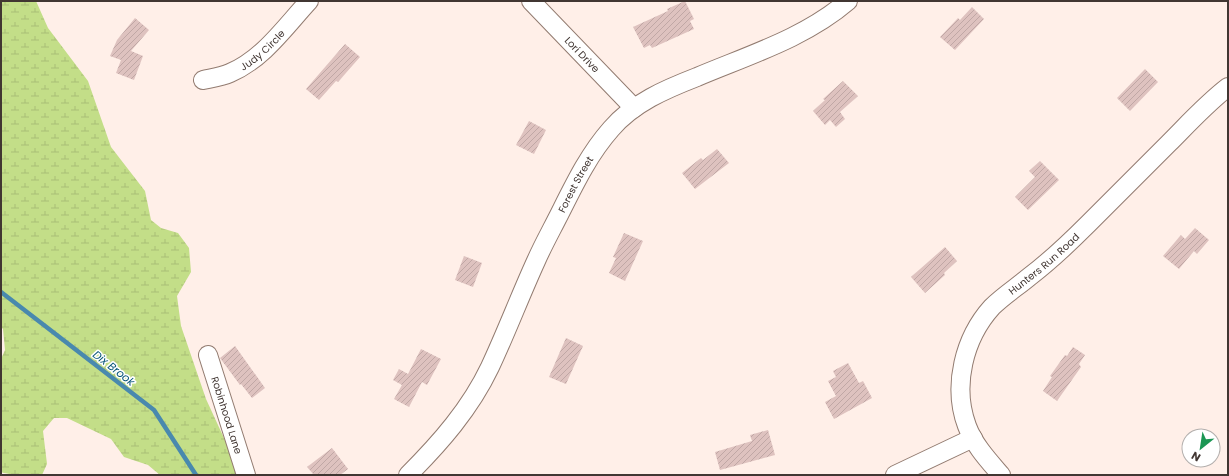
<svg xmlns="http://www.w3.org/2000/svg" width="1229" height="476" viewBox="0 0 1229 476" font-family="Poppins,sans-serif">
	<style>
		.wetland { fill: url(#wetland-marsh) }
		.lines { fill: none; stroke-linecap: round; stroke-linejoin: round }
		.stream { stroke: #4989ae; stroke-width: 4.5 }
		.building { fill: url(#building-hatch) }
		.minor-casing { stroke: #927b70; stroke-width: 20 }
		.minor { stroke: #fff; stroke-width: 18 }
		.labels { text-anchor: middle; stroke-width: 3; stroke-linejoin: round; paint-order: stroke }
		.street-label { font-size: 10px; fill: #413632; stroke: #fff }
		.water-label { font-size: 11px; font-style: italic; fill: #055478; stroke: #fff }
	</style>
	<defs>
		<pattern id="wetland-marsh" width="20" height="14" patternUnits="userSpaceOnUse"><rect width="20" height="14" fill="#c3de88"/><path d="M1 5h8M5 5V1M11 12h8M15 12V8" fill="none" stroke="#a9bf76"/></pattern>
		<pattern id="building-hatch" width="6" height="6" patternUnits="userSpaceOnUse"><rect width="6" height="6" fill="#dec2bf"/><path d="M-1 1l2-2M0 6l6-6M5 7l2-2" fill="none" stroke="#c0a7a5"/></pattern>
	</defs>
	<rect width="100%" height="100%" fill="#ffefe8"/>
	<path class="wetland" d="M 1,1 L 36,1 L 48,28 L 88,81 L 111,147 L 145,191 L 151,220 L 161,228 L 178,233 L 189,248 L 191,272 L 177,296 L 181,326 L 206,399 L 241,475 L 160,475 L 148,465 L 124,457 L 111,439 L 67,418 L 54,418 L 43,431 L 47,464 L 42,475 C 30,475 12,476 1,472 L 1,359 L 5,350 L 3,329 L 1,327 Z"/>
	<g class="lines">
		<path class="stream" d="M 1,292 L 154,410 L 196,475"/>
	</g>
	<g class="building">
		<path d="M 685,1 L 694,19 L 690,21 L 694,29 L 652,48 L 650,45 L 644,48 L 633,27 L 668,11 L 667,9 Z"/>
		<path d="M 972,7 L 984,19 L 955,50 L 940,37 L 958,18 L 960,20 Z"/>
		<path d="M 135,18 L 149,30 L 131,51 L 143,56 L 134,80 L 116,73 L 121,60 L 110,56 L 117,40 Z"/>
		<path d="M 345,44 L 360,57 L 338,82 L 336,81 L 319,100 L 306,89 Z"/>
		<path d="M 1145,69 L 1158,82 L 1130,111 L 1117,98 Z"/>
		<path d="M 843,81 L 858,96 L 840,112 L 845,119 L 836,127 L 830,120 L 825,125 L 813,111 L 825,100 L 823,99 Z"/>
		<path d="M 529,121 L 546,130 L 534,154 L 516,145 Z"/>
		<path d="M 717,149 L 729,163 L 695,189 L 682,173 L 701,158 L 703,160 Z"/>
		<path d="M 1040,161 L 1059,180 L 1028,210 L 1015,197 L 1035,177 L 1029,171 Z"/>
		<path d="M 1195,228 L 1209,240 L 1197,254 L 1194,251 L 1179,269 L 1163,256 L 1181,235 L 1185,239 Z"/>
		<path d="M 624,233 L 643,241 L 625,281 L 609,273 L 616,258 L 613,257 Z"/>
		<path d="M 945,247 L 957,261 L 944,273 L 945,275 L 925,293 L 911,277 Z"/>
		<path d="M 464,256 L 482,263 L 473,287 L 455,280 Z"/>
		<path d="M 566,338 L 583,346 L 566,384 L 549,377 Z"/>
		<path d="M 235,346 L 265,388 L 252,398 L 241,384 L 240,385 L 220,358 Z"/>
		<path d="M 1073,347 L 1085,355 L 1079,364 L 1081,367 L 1057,401 L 1043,391 L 1052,377 L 1050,376 L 1065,355 L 1067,356 Z"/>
		<path d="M 421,349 L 441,359 L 427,385 L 422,382 L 409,407 L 394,399 L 402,385 L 393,380 L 399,369 L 408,374 Z"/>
		<path d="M 848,363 L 859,383 L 863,381 L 872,398 L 834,419 L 825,402 L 836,396 L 828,381 L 836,377 L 833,371 Z"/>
		<path d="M 768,430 L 775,455 L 720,470 L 715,452 L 752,441 L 750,435 Z"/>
		<path d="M 332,448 L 348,469 L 340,475 L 314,475 L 307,467 Z"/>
	</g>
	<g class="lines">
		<g class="minor-casing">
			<g id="minor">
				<path id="s1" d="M 531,1 L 634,108"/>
				<path id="s2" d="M 203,80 C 212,78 221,77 230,73 C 263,59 285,27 309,1"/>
				<path id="s3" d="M 208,355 L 246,475"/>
				<path id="s4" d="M 408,475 C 440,443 470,409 490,367 C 506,333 520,296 536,261 C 543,245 552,229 560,213 C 575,183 589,154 611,129 C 633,103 666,89 697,77 C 749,55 805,38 848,1"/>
				<path d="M 895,475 L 973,438"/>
				<path id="s5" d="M 1001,475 C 988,460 974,445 967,426 C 952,386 964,338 992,307 C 1003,296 1017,287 1029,277 C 1050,261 1069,243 1088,224 C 1115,197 1142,170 1169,143 C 1188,124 1207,103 1228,87"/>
			</g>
		</g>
		<use href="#minor" class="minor"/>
	</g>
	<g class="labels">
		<g class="street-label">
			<text dy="4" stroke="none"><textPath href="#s2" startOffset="68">Judy Circle</textPath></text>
			<text dy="4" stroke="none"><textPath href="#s1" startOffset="74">Lori Drive</textPath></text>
			<text dy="4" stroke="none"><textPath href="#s4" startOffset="338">Forest Street</textPath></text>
			<text dy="4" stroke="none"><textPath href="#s5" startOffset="255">Hunters Run Road</textPath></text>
			<text dy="4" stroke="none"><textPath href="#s3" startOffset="63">Robinhood Lane</textPath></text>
		</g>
		<g class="water-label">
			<text transform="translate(114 368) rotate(38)" y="4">Dix Brook</text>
		</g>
	</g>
	<rect width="1229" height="476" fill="none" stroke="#413632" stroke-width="4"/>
	<g transform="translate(1201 448) rotate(210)"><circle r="19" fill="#ffffff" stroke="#b3afad"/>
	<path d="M0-3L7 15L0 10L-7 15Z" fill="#1c9754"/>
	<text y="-6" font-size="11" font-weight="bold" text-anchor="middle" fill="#413632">N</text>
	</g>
</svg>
